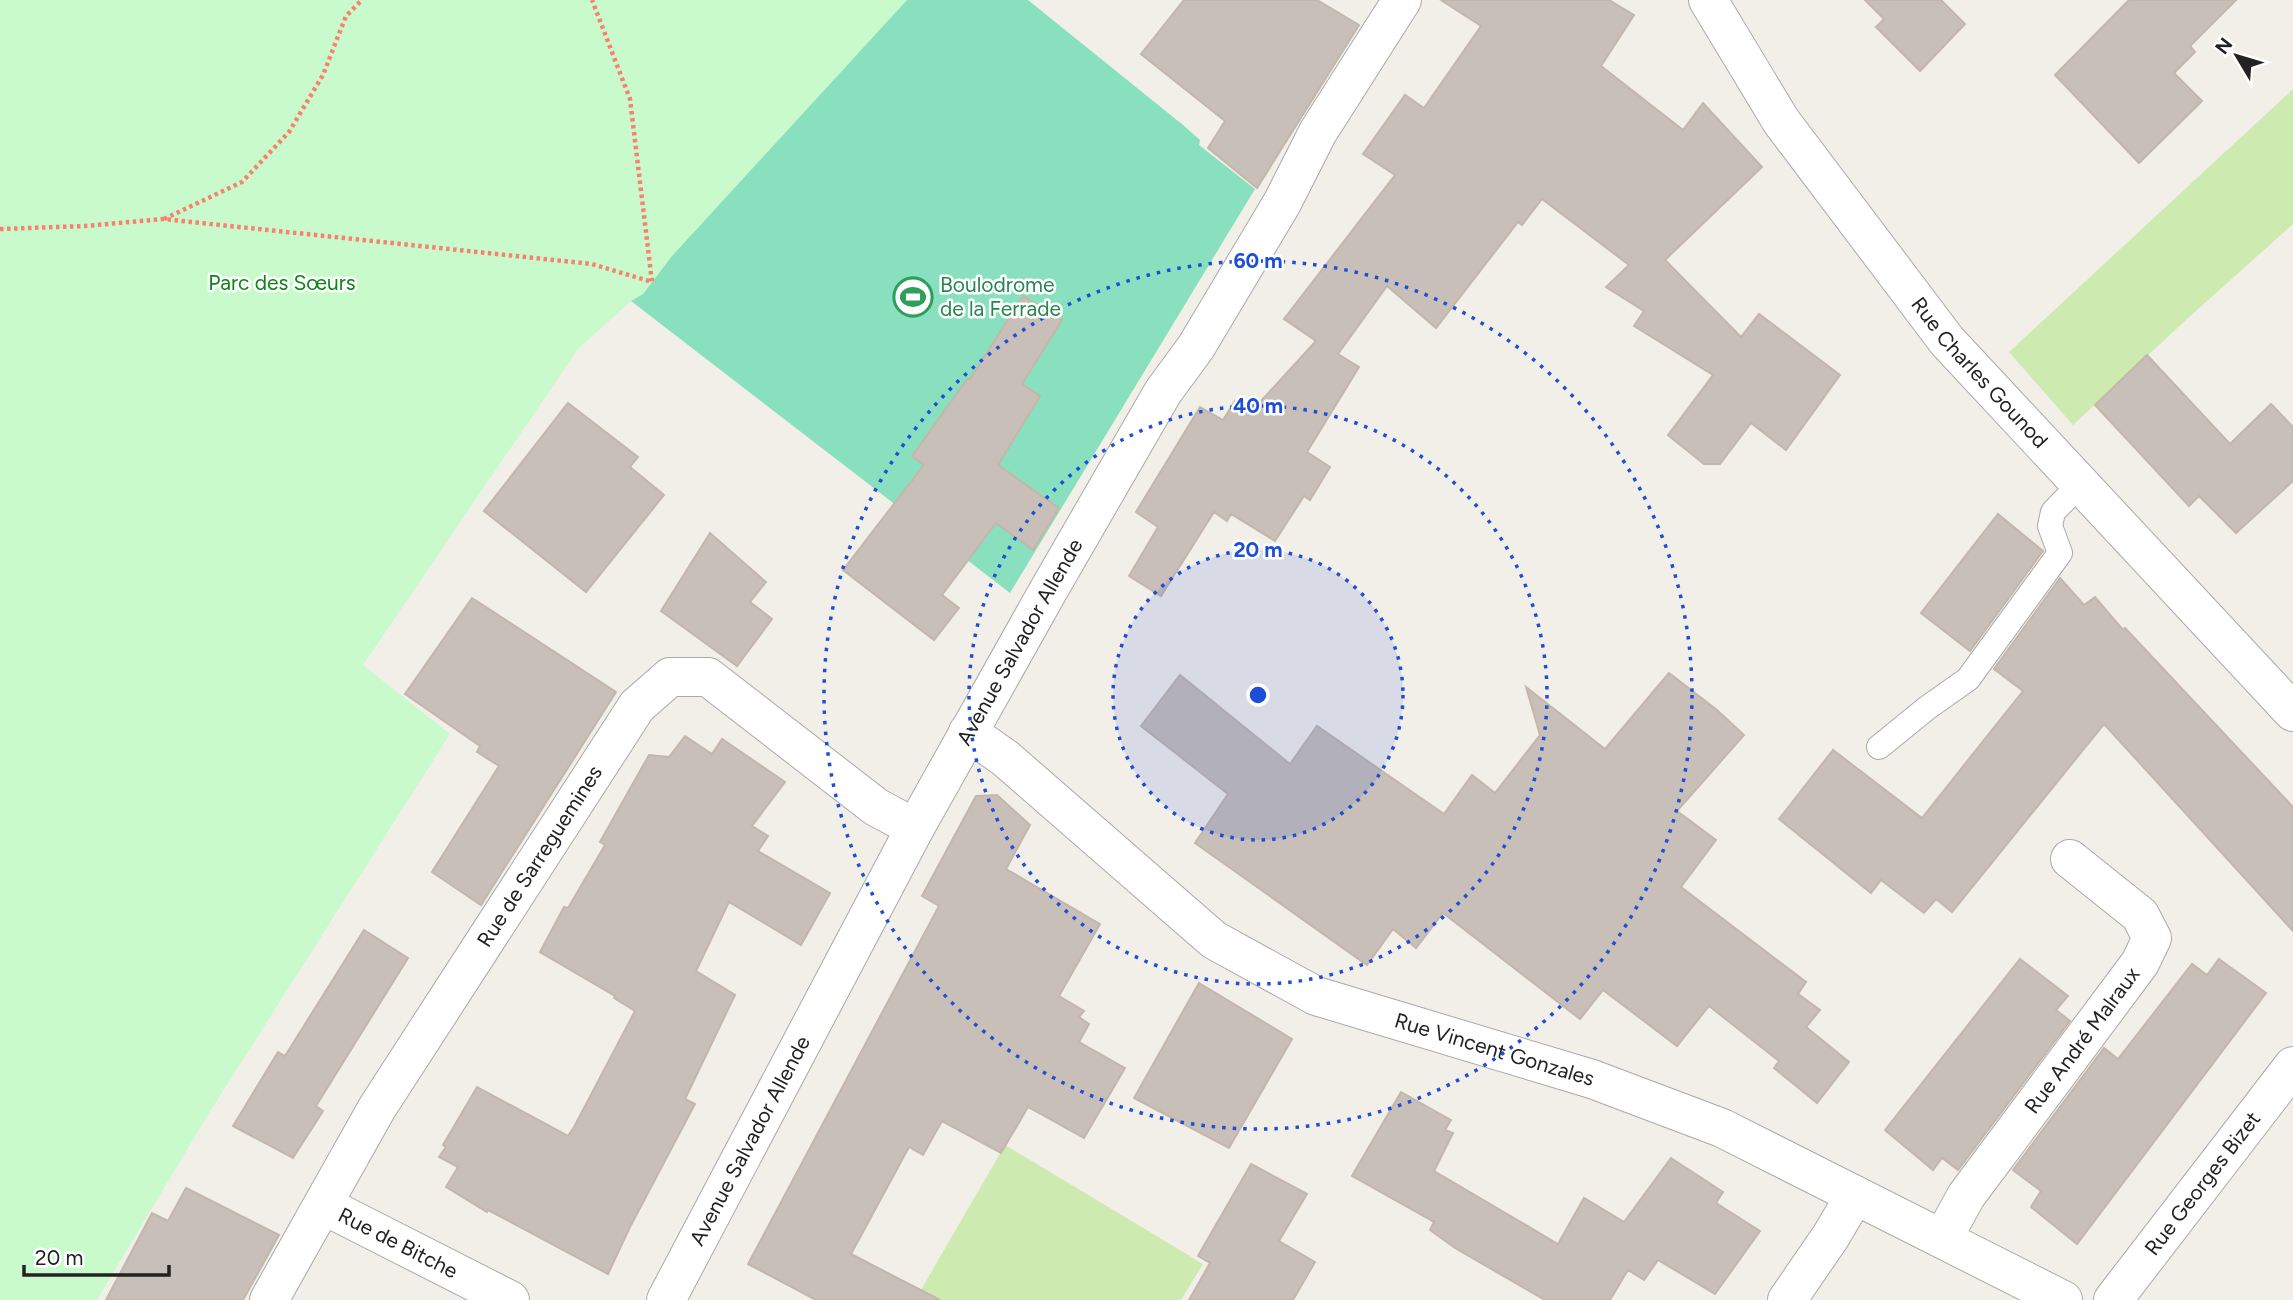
<svg xmlns="http://www.w3.org/2000/svg" width="2293" height="1300" viewBox="0 0 2293 1300" font-family="Figtree,sans-serif">
	<style>
		.grass { fill: #cdebb0 }
		.park { fill: #c8facc }
		.pitch { fill: #88e0be }
		.building { fill: #c7bfb8; stroke: #c4b6ab; stroke-width: 2 }
		.lines { fill: none; stroke-linecap: round; stroke-linejoin: round }
		.service-casing { stroke: #a9a9a9; stroke-width: 26 }
		.minor-casing { stroke: #a9a9a9; stroke-width: 40 }
		.path { stroke: #fa8072; stroke-width: 4.5; stroke-dasharray: 3.5 3.5; stroke-linecap: butt }
		.service { stroke: #fff; stroke-width: 24 }
		.minor { stroke: #fff; stroke-width: 38 }
		.ring { fill: none; stroke: #1d4ed8; stroke-width: 3.5; stroke-dasharray: 3.5 7 }
		.labels { text-anchor: middle; stroke-width: 5; stroke-linejoin: round; paint-order: stroke }
		.park-label { font-size: 21px; fill: #0c8416; stroke: #fff }
		.leisure-label { font-size: 21px; fill: #27864d; stroke: #fff; text-anchor: start }
		.street-label { font-size: 21px; fill: #222; stroke: #fff }
		.centre { fill: #1d4ed8; stroke: #fff; stroke-width: 3.5 }
		.ring-label { font-size: 21px; text-anchor: middle; font-weight: bold; fill: #1d4ed8; stroke: #fff; stroke-width: 5; stroke-linejoin: round; paint-order: stroke }
	</style>
	<rect width="100%" height="100%" fill="#f2efe9"/>
	<g class="grass">
		<path d="M 2293,89 L 2293,224 L 2187,319 L 2073,425 L 2009,352 Z"/>
		<path d="M 1005,1145 L 1203,1264 L 1181,1300 L 915,1300 Z"/>
	</g>
	<path class="park" d="M 0,0 L 907,0 L 672,256 L 643,294 L 631,301 L 578,349 L 363,665 L 450,734 L 209,1113 L 97,1300 L 0,1300 Z"/>
	<path class="pitch" d="M 907,0 L 1028,0 L 1183,125 L 1200,140 L 1199,145 L 1255,189 L 1010,593 L 631,301 L 643,294 L 672,256 Z"/>
	<g class="building">
		<path d="M 1184,0 L 1317,0 L 1359,25 L 1257,188 L 1208,148 L 1225,121 L 1141,54 Z"/>
		<path d="M 1441,0 L 1609,0 L 1634,15 L 1601,66 L 1683,130 L 1703,103 L 1762,167 L 1665,260 L 1741,337 L 1759,314 L 1840,375 L 1786,450 L 1751,423 L 1720,464 L 1704,464 L 1668,435 L 1713,375 L 1634,326 L 1644,311 L 1606,287 L 1629,265 L 1542,199 L 1522,225 L 1518,222 L 1436,328 L 1387,286 L 1338,354 L 1359,367 L 1307,452 L 1330,467 L 1310,500 L 1304,496 L 1275,541 L 1231,514 L 1227,521 L 1214,512 L 1161,596 L 1129,576 L 1158,527 L 1136,512 L 1200,407 L 1223,420 L 1235,401 L 1251,412 L 1316,341 L 1284,319 L 1395,175 L 1363,154 L 1405,95 L 1424,108 L 1481,26 Z"/>
		<path d="M 1865,0 L 1941,0 L 1965,24 L 1920,71 L 1876,27 L 1884,19 Z"/>
		<path d="M 2129,0 L 2236,0 L 2190,46 L 2195,52 L 2174,73 L 2202,101 L 2139,163 L 2055,75 Z"/>
		<path d="M 1023,296 L 1062,320 L 1022,384 L 1040,396 L 998,465 L 1059,508 L 1033,550 L 996,523 L 942,595 L 959,608 L 934,640 L 843,570 L 924,465 L 912,456 L 968,378 L 970,379 Z"/>
		<path d="M 2147,355 L 2230,444 L 2271,404 L 2293,427 L 2293,481 L 2236,533 L 2199,496 L 2189,506 L 2095,405 Z"/>
		<path d="M 568,403 L 638,457 L 630,467 L 664,495 L 586,592 L 484,511 Z"/>
		<path d="M 1998,514 L 2043,551 L 1970,651 L 1921,613 Z"/>
		<path d="M 710,533 L 766,582 L 750,602 L 772,619 L 737,666 L 661,611 Z"/>
		<path d="M 2060,578 L 2084,605 L 2095,597 L 2123,630 L 2125,628 L 2293,807 L 2293,931 L 2104,724 L 1952,912 L 1936,899 L 1924,913 L 1881,880 L 1871,893 L 1779,819 L 1833,750 L 1922,818 L 2023,691 L 1994,669 Z"/>
		<path d="M 472,598 L 616,692 L 481,905 L 432,872 L 499,766 L 477,752 L 480,746 L 405,694 Z"/>
		<path d="M 1669,673 L 1717,710 L 1744,735 L 1677,811 L 1716,840 L 1681,887 L 1806,982 L 1798,994 L 1820,1010 L 1806,1027 L 1849,1062 L 1817,1103 L 1774,1068 L 1779,1061 L 1709,1006 L 1677,1046 L 1603,990 L 1580,1019 L 1443,913 L 1416,948 L 1393,929 L 1367,965 L 1195,843 L 1228,794 L 1141,726 L 1180,675 L 1290,764 L 1317,726 L 1444,814 L 1472,775 L 1495,793 L 1540,735 L 1526,687 L 1605,749 Z"/>
		<path d="M 685,736 L 712,754 L 722,739 L 785,782 L 752,826 L 768,836 L 758,851 L 830,893 L 801,945 L 729,902 L 696,971 L 735,995 L 685,1099 L 695,1104 L 630,1227 L 608,1274 L 488,1210 L 487,1212 L 446,1187 L 458,1167 L 439,1157 L 446,1147 L 443,1145 L 477,1087 L 568,1136 L 574,1127 L 635,1011 L 614,998 L 615,996 L 540,952 L 564,907 L 568,908 L 605,845 L 600,842 L 649,755 L 669,757 Z"/>
		<path d="M 997,795 L 1030,825 L 1006,869 L 1100,924 L 1059,996 L 1084,1011 L 1079,1017 L 1089,1024 L 1079,1042 L 1125,1068 L 1084,1138 L 1028,1107 L 1001,1153 L 942,1121 L 923,1155 L 909,1147 L 851,1254 L 940,1300 L 816,1300 L 748,1264 L 939,906 L 922,896 L 976,796 Z"/>
		<path d="M 364,930 L 408,958 L 316,1106 L 323,1111 L 293,1158 L 233,1126 L 278,1052 L 285,1056 Z"/>
		<path d="M 2020,959 L 2068,996 L 2056,1010 L 2070,1021 L 1958,1170 L 1942,1158 L 1933,1170 L 1885,1130 Z"/>
		<path d="M 2219,959 L 2266,993 L 2077,1244 L 2031,1207 L 2041,1191 L 2013,1170 L 2104,1048 L 2118,1059 L 2192,964 L 2207,975 Z"/>
		<path d="M 1199,983 L 1292,1039 L 1229,1148 L 1134,1098 Z"/>
		<path d="M 1401,1092 L 1451,1120 L 1445,1130 L 1453,1133 L 1434,1171 L 1558,1244 L 1584,1198 L 1624,1222 L 1671,1158 L 1723,1192 L 1716,1203 L 1760,1231 L 1715,1294 L 1658,1260 L 1644,1280 L 1628,1270 L 1610,1300 L 1545,1300 L 1455,1248 L 1430,1230 L 1434,1222 L 1352,1176 Z"/>
		<path d="M 1251,1164 L 1307,1194 L 1279,1241 L 1315,1262 L 1293,1300 L 1189,1300 L 1210,1263 L 1198,1256 Z"/>
		<path d="M 186,1188 L 279,1235 L 243,1300 L 106,1300 L 152,1213 L 168,1221 Z"/>
	</g>
	<g class="lines">
		<g class="service-casing">
			<path id="service" d="M 1879,747 L 1927,708 L 1968,679 L 2060,553 L 2050,526 L 2053,512 L 2080,484"/>
		</g>
		<g class="minor-casing">
			<g id="minor">
				<path id="s1" d="M 1708,0 L 1781,121 L 1947,341 L 2293,712"/>
				<path id="s2" d="M 968,732 L 1005,758 L 1214,940 L 1316,996 L 1592,1079 L 1722,1128 L 2063,1300"/>
				<path id="s3" d="M 323,1205 L 510,1300"/>
				<path id="s4" d="M 1943,1238 L 1966,1196 L 2140,963 L 2152,938 L 2140,915 L 2070,859"/>
				<path id="s5" d="M 269,1300 L 377,1108 L 637,706 L 670,677 L 708,677 L 876,807 L 915,828"/>
				<path id="s6" d="M 666,1300 L 915,828 L 1048,591 L 1163,392 L 1196,347 L 1282,203 L 1318,132 L 1402,0"/>
				<path d="M 1787,1300 L 1831,1236 L 1855,1195"/>
				<path id="s7" d="M 2113,1300 L 2293,1066"/>
			</g>
		</g>
		<g class="path">
			<path d="M 164,219 L 242,182 L 289,132 L 323,75 L 346,16 L 362,0"/>
			<path d="M 0,229 L 85,226 L 163,219 L 592,264 L 652,282 L 630,99 L 592,0"/>
		</g>
		<use href="#service" class="service"/>
		<use href="#minor" class="minor"/>
	</g>
	<circle cx="1258" cy="695" r="145" fill="#1d4ed8" fill-opacity=".12"/>
	<g class="ring">
		<circle cx="1258" cy="695" r="145"/>
		<circle cx="1258" cy="695" r="289"/>
		<circle cx="1258" cy="695" r="434"/>
	</g>
	<defs>
		<g id="stadium-ring" transform="scale(2.0125)"><circle r="9.5" fill="#fff" stroke="#2e9e5b" stroke-width="1.5"/><path d="M0-5a6.5 5 0 1 0 0 10a6.5 5 0 1 0 0-10ZM-3.5-1.8h7v3.6h-7Z" fill="#2e9e5b"/></g>
	</defs>
	<g fill-rule="evenodd">
		<use href="#stadium-ring" x="913" y="297"/>
	</g>
	<g class="labels">
		<g class="park-label">
			<text x="282" y="290">Parc des Sœurs</text>
		</g>
		<g class="leisure-label">
			<text x="940" y="292">Boulodrome<tspan x="940" dy="24">de la Ferrade</tspan></text>
		</g>
		<g class="street-label">
			<text dy="7" stroke="none"><textPath href="#s1" startOffset="462">Rue Charles Gounod</textPath></text>
			<text dy="7" stroke="none"><textPath href="#s6" startOffset="747">Avenue Salvador Allende</textPath></text>
			<text dy="7" stroke="none"><textPath href="#s5" startOffset="520">Rue de Sarreguemines</textPath></text>
			<text dy="7" stroke="none"><textPath href="#s4" startOffset="242">Rue André Malraux</textPath></text>
			<text dy="7" stroke="none"><textPath href="#s2" startOffset="625">Rue Vincent Gonzales</textPath></text>
			<text dy="7" stroke="none"><textPath href="#s6" startOffset="180">Avenue Salvador Allende</textPath></text>
			<text dy="7" stroke="none"><textPath href="#s7" startOffset="147">Rue Georges Bizet</textPath></text>
			<text dy="7" stroke="none"><textPath href="#s3" startOffset="84">Rue de Bitche</textPath></text>
		</g>
	</g>
	<circle cx="1258" cy="695" r="10" class="centre"/>
	<g class="ring-label">
		<text x="1258" y="268">60 m</text>
		<text x="1258" y="413">40 m</text>
		<text x="1258" y="557">20 m</text>
	</g>
	<g transform="translate(2237 56) rotate(308)" stroke="#ffffff" stroke-width="5" paint-order="stroke">
	<path d="M0-5L12 26L0 18L-12 26Z" fill="#222222"/>
	<text y="-10" font-size="19" font-weight="bold" text-anchor="middle" fill="#222222">N</text>
	</g>
	<path d="M24 1265v10h145v-10" fill="none" stroke="#222222" stroke-width="3.5"/>
	<text x="35" y="1265" font-size="21" fill="#222222" stroke="#ffffff" stroke-width="5" paint-order="stroke">20 m</text>
</svg>
